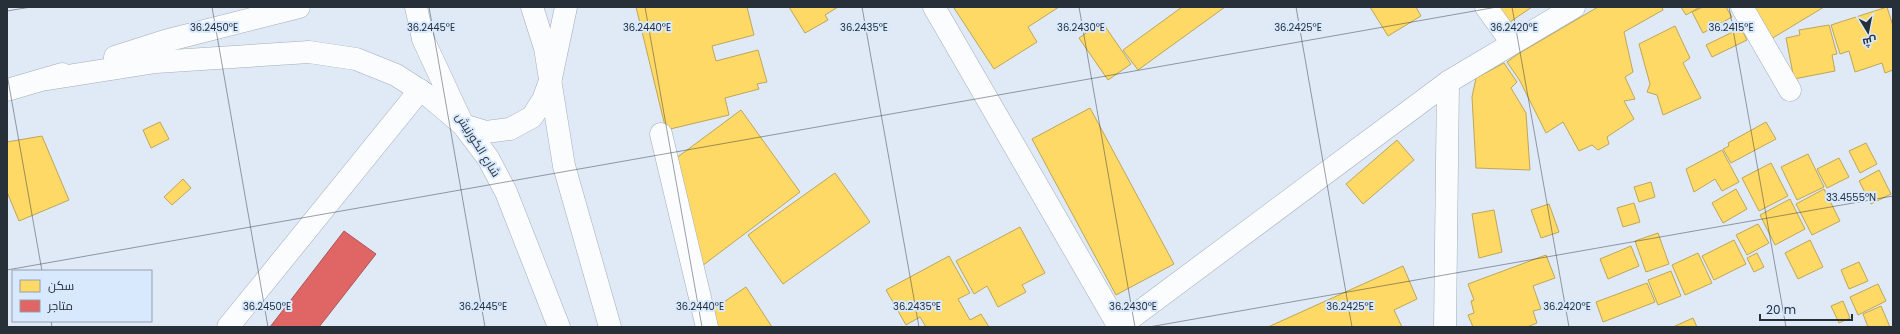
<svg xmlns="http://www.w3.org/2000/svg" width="1900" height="334" viewBox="0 0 1900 334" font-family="Poppins,Cairo,sans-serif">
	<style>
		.homes { fill: #ffd966; stroke: #bea658 }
		.shops { fill: #e06666; stroke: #a85658 }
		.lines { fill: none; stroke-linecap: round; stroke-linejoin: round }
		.street-casing { stroke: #a5acb6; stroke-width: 23 }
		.secondary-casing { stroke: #a5acb6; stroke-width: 23 }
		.street { stroke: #fafcfe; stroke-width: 22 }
		.secondary { stroke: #fafcfe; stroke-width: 22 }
		.ticks { fill: none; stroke: #272f39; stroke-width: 1; stroke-opacity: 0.45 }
		.labels { text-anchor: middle; stroke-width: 4; stroke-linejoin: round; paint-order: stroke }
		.street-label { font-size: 12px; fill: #272f39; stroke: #d8e9fe }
		.ticks-label { font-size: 10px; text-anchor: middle; fill: #272f39; stroke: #d8e9fe; stroke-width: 4; stroke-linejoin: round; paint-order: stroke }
	</style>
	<rect width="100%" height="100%" fill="#e0eaf6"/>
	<g class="homes">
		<path d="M 636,7 L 747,7 L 754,35 L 712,46 L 716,61 L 758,50 L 767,82 L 757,84 L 759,89 L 725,98 L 729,115 L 666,130 Z"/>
		<path d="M 789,7 L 838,7 L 825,15 L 828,20 L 805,33 Z"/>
		<path d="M 956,7 L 1059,7 L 1028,27 L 1037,42 L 994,69 L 954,8 Z"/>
		<path d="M 1182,7 L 1225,7 L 1138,70 L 1123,50 Z"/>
		<path d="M 1370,7 L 1416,7 L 1421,16 L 1388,36 Z"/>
		<path d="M 1491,7 L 1532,7 L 1504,26 Z"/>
		<path d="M 1598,7 L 1662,7 L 1663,10 L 1624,32 L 1633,72 L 1625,77 L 1635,99 L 1624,101 L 1634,119 L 1607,137 L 1609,144 L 1598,150 L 1592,145 L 1579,151 L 1563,122 L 1546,133 L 1520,81 L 1507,62 L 1518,54 Z"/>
		<path d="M 1681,7 L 1700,7 L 1686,15 Z"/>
		<path d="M 1703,7 L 1726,7 L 1732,17 L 1703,33 L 1692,12 Z"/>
		<path d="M 1753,7 L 1824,7 L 1771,39 Z"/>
		<path d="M 1887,7 L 1893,26 L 1893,70 L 1885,73 L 1882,63 L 1855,72 L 1849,51 L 1840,54 L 1831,25 Z"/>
		<path d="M 1102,22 L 1131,64 L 1108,80 L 1079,38 Z"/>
		<path d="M 1829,25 L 1837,54 L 1832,55 L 1835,71 L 1794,79 L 1786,38 L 1800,35 L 1799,30 Z"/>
		<path d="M 1675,26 L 1690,58 L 1683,63 L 1701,98 L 1663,115 L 1657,95 L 1647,92 L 1650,84 L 1639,44 Z"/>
		<path d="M 1741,28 L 1747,40 L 1712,57 L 1706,45 Z"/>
		<path d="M 1504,63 L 1517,82 L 1511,88 L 1526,113 L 1530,170 L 1476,168 L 1472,97 L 1476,78 Z"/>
		<path d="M 1090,108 L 1174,264 L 1116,295 L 1032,139 Z"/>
		<path d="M 741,110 L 800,192 L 702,266 L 675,159 Z"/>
		<path d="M 160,122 L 169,139 L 151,148 L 143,130 Z"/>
		<path d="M 1766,122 L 1776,139 L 1731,163 L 1723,149 L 1729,146 L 1728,143 Z"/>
		<path d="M 42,136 L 69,200 L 19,221 L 7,192 L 7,142 Z"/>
		<path d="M 1397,140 L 1414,160 L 1363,204 L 1346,184 Z"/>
		<path d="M 1866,143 L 1877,164 L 1860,173 L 1849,151 Z"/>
		<path d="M 1722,150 L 1739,182 L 1722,191 L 1715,179 L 1694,192 L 1686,169 Z"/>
		<path d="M 1808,154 L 1824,187 L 1797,200 L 1781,167 Z"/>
		<path d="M 1839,158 L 1849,177 L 1827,188 L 1817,169 Z"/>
		<path d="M 1771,163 L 1788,196 L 1759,211 L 1742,178 Z"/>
		<path d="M 1879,170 L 1891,194 L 1871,204 L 1859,181 Z"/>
		<path d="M 835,173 L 870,222 L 783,284 L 748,235 Z"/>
		<path d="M 183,179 L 191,188 L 172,205 L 164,197 Z"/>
		<path d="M 1651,182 L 1655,197 L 1639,202 L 1634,187 Z"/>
		<path d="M 1736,189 L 1747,209 L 1723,223 L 1712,203 Z"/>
		<path d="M 1824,189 L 1840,221 L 1812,235 L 1796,204 Z"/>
		<path d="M 1790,199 L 1805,229 L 1775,245 L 1760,215 Z"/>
		<path d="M 1634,203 L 1640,222 L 1623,227 L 1617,208 Z"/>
		<path d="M 1549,204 L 1559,232 L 1541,238 L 1531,210 Z"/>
		<path d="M 1494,210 L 1502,252 L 1479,258 L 1472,214 Z"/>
		<path d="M 1758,224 L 1769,243 L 1747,255 L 1736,235 Z"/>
		<path d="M 1020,227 L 1045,273 L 1022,285 L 1026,292 L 998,307 L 987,286 L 974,294 L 956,261 Z"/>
		<path d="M 1658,233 L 1669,264 L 1646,272 L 1635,241 Z"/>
		<path d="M 1734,240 L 1746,264 L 1714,280 L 1702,256 Z"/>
		<path d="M 1810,240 L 1823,267 L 1798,279 L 1785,253 Z"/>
		<path d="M 1631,246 L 1639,266 L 1608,279 L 1600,259 Z"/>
		<path d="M 1698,253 L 1712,283 L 1685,295 L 1672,265 Z"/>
		<path d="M 1757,253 L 1764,267 L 1754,272 L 1747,258 Z"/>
		<path d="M 1546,255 L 1555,278 L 1533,286 L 1541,309 L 1533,311 L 1537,323 L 1527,327 L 1473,327 L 1468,315 L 1474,313 L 1471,301 L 1474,300 L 1468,284 Z"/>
		<path d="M 949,256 L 970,293 L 958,299 L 970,320 L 981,314 L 989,327 L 926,327 L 920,317 L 906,325 L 886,290 Z"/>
		<path d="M 1859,262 L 1868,281 L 1849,289 L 1841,270 Z"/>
		<path d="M 1403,266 L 1417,299 L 1394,310 L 1402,327 L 1268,327 Z"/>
		<path d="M 1671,271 L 1681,296 L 1658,305 L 1648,280 Z"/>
		<path d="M 1647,283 L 1655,302 L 1603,322 L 1596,302 Z"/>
		<path d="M 1878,284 L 1886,301 L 1858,315 L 1850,297 Z"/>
		<path d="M 746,287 L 772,327 L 713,327 L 709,312 Z"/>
		<path d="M 1843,301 L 1850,318 L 1839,323 L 1831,306 Z"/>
		<path d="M 1881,306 L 1890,327 L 1868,327 L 1863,314 Z"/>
		<path d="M 1693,318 L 1697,327 L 1673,327 Z"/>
	</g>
	<path class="shops" d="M 344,231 L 376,254 L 319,327 L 270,327 Z"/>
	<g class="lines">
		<g class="street-casing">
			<g id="street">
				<path d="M 934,7 L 1119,327"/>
				<path d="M 1486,7 L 1512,43"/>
				<path d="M 1742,7 L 1790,90"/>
				<path d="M 661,134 L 707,327"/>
				<path d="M 228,327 L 420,90"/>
				<path d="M 1119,327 L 1448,82 L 1574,7"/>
				<path d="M 1445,327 L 1448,82"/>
			</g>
		</g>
		<g class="secondary-casing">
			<g id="secondary">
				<path d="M 416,7 L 423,39 L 463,125 L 488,158 L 506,192 L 559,327"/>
				<path d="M 532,7 L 545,48 L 564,166 L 610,327"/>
				<path d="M 115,57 L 165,41 L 299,7"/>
				<path d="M 48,79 L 156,62 L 309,52 L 356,59 L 396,75 L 430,97 L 463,125 L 486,132 L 510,129 L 532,117 L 543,100 L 551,78 L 566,7"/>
				<path d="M 7,90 L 62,74"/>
			</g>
		</g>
		<use href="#street" class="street"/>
		<use href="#secondary" class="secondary"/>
	</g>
	<path class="ticks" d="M 212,7 L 268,327M 429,7 L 485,327M 645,7 L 702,327M 862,7 L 919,327M 1079,7 L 1135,327M 1296,7 L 1352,327M 1512,7 L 1569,327M 1729,7 L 1786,327M 7,11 L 31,7M 7,74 L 42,271M 7,270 L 1497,7M 51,321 L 52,327M 1149,327 L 1893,196"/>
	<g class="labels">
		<g class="street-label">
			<text transform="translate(478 145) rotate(58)" y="4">شارع الكورنيش</text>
		</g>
	</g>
	<g class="ticks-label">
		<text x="214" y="31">36.2450°E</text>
		<text x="431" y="31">36.2445°E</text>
		<text x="647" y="31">36.2440°E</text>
		<text x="864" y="31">36.2435°E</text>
		<text x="1081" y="31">36.2430°E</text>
		<text x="1731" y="31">36.2415°E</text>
		<text x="1298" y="31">36.2425°E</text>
		<text x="1514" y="31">36.2420°E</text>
		<text x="1851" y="201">33.4555°N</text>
		<text x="267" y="310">36.2450°E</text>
		<text x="483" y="310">36.2445°E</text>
		<text x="700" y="310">36.2440°E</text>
		<text x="917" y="310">36.2435°E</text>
		<text x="1133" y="310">36.2430°E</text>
		<text x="1350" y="310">36.2425°E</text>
		<text x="1567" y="310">36.2420°E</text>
	</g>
	<rect width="1900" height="334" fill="none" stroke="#272f39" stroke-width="16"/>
	<rect x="12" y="270" width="140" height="52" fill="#d8e9fe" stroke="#919faf"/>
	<rect x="20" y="280" width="20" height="12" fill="#ffd966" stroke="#919faf"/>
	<text x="48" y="290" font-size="12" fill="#272f39">سكن</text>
	<rect x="20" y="300" width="20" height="12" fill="#e06666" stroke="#919faf"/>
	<text x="48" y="310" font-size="12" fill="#272f39">متاجر</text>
	<g transform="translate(1868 32) rotate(170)" stroke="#d8e9fe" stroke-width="3" paint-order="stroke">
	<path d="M0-3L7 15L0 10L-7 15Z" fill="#272f39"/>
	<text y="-6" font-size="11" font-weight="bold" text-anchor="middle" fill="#272f39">ش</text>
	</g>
	<path d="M1760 314v6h92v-6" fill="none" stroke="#272f39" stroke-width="2"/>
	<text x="1766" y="314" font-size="12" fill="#272f39" stroke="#d8e9fe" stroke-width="3" paint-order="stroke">20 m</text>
</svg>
